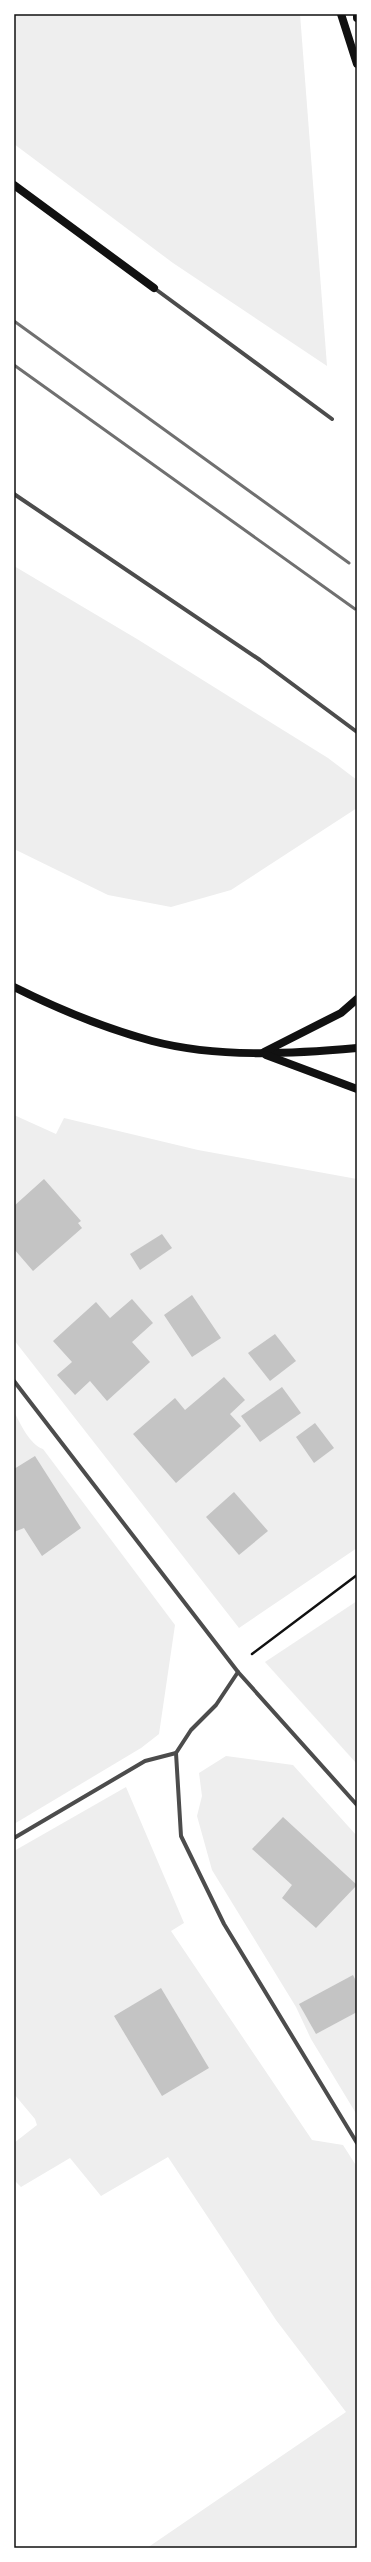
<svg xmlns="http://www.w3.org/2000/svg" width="371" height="2562" viewBox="0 0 371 2562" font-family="'Open Sans',sans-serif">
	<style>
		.green { fill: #eee }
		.building { fill: #c4c4c4 }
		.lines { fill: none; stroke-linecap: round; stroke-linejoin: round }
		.path { stroke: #111; stroke-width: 2.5 }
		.minor { stroke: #4c4c4c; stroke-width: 4 }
		.secondary { stroke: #111; stroke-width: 8 }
		.rail { stroke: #707070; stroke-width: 3 }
		.neatline { fill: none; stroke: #111; stroke-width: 1.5 }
	</style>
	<rect width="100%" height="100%" fill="#fff"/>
	<g class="green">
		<path d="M 14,14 L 300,14 L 327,366 L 173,263 L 14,144 Z"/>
		<path d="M 14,566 L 137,639 L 328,758 L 357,780 L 357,808 L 231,890 L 171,907 L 108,895 L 14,849 Z"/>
		<path d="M 14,1115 L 56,1134 L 64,1118 L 198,1150 L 357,1179 L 357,1548 L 239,1628 L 14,1340 Z"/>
		<path d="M 14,1412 C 21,1424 29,1444 43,1449 L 175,1625 L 159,1734 L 141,1748 L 14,1824 Z"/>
		<path d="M 357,1601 L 357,1764 L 265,1662 Z"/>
		<path d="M 226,1756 L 293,1765 L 357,1836 L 357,2115 L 311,2039 L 296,2007 L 212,1870 L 197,1816 L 202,1796 L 199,1773 Z"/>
		<path d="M 126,1787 L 184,1923 L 171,1931 L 312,2140 L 343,2145 L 357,2167 L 357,2548 L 147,2548 L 346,2412 L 276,2320 L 168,2157 L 101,2196 L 70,2158 L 21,2187 L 14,2180 L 14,2143 L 37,2125 L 35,2119 L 14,2094 L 14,1851 Z"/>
	</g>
	<g class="building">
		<path d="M 44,1179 L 81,1221 L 78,1223 L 82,1228 L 33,1271 L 14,1249 L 14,1206 Z"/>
		<path d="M 162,1234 L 172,1248 L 140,1270 L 130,1254 Z"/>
		<path d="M 192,1295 L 221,1338 L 192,1357 L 164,1315 Z"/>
		<path d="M 132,1299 L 153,1323 L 132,1342 L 150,1362 L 107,1401 L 90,1381 L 75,1395 L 57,1375 L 72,1362 L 53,1341 L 96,1302 L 110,1318 Z"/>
		<path d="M 275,1334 L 296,1361 L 270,1381 L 248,1353 Z"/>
		<path d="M 224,1377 L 245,1400 L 230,1414 L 241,1426 L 176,1483 L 133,1434 L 175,1398 L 185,1410 Z"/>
		<path d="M 282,1387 L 301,1413 L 260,1442 L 241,1416 Z"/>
		<path d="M 315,1423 L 334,1448 L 314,1463 L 296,1437 Z"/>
		<path d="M 35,1456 L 81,1528 L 42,1556 L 24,1528 L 14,1532 L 14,1469 Z"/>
		<path d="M 234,1492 L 268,1531 L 239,1555 L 206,1517 Z"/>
		<path d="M 283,1817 L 357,1885 L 316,1928 L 282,1898 L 292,1885 L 252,1849 Z"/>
		<path d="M 353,1975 L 357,1983 L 357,2012 L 316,2034 L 299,2004 Z"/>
		<path d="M 161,1988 L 209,2068 L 162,2096 L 114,2016 Z"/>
	</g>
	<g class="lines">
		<path class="path" d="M 252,1654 L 357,1575"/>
		<g class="minor">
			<path d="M 154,288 L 332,419"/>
			<path d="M 14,494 L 260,660 L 357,732"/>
			<path d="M 14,1381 L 238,1672 L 357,1805"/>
			<path d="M 238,1672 L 216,1705 L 191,1730 L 176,1753 L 181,1836 L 224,1924 L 357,2143"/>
			<path d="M 14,1838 L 145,1761 L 176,1753"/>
		</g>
		<g class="secondary">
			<path d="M 341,14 L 357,64"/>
			<path d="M 357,14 L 357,18"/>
			<path d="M 14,185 L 154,288"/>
			<path d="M 14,987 C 58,1009 104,1028 152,1041 C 217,1058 290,1054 357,1048"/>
			<path d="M 264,1052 L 341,1013 L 357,999"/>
			<path d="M 266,1055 L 357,1089"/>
		</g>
		<g class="rail">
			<path d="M 14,321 L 349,563"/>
			<path d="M 14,365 L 355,609"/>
		</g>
	</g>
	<rect width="371" height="2562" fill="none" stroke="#ffffff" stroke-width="30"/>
	<rect x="15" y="15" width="341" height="2532" class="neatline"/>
</svg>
